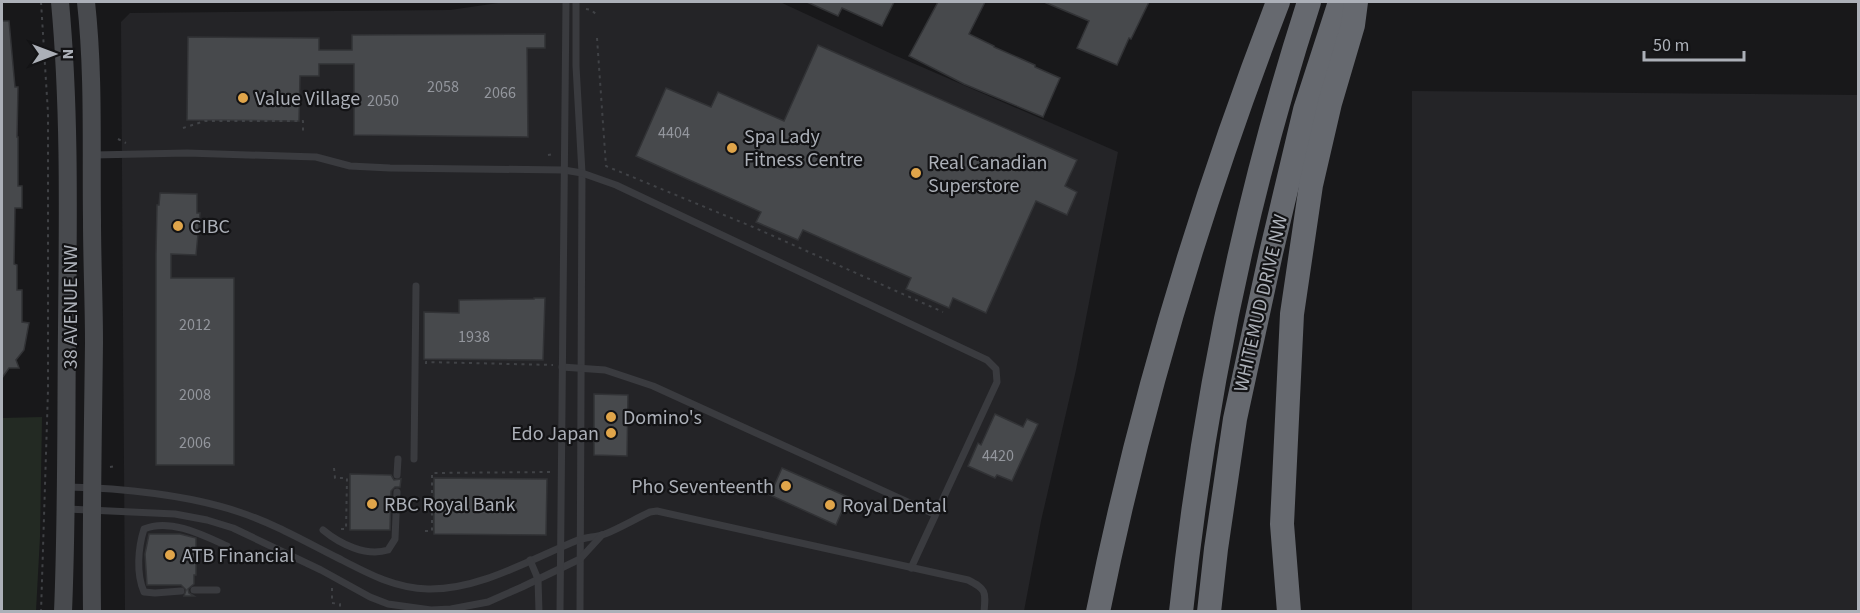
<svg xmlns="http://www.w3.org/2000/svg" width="1860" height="613" viewBox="0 0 1860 613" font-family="'Source Sans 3',sans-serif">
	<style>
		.built { fill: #242427 }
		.green { fill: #232a23 }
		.building { fill: #47494c; stroke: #323336; stroke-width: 1.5 }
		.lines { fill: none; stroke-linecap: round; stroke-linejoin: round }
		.path { stroke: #404246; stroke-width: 2; stroke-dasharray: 3 4.5; stroke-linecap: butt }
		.lane { stroke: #3a3b3f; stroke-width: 7 }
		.secondary { stroke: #484a4e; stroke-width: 18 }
		.highway { stroke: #66696f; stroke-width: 24 }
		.poi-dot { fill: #e0a54a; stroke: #131315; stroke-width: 2 }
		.labels { text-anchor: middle; stroke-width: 4.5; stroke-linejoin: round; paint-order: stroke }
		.number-label { font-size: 16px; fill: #93969d }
		.poi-label { font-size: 20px; fill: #acb0b8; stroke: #131315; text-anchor: start }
		.street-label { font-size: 20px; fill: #acb0b8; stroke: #131315 }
	</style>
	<rect width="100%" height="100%" fill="#18181a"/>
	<g class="built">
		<path d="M 505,2 L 780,2 L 892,54 L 1118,152 L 1076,370 L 1041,521 L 1024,611 L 125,611 L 121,22 L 130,13 L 450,10 Z"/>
		<path d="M 1412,91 L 1858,95 L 1858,611 L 1412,611 Z"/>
	</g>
	<path class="green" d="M 42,417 L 40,537 L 36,611 L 2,611 L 2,418 Z"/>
	<g class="building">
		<path d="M 807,2 L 894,2 L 882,26 L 842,8 L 838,16 Z"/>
		<path d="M 938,2 L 985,2 L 969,34 L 994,46 L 994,47 L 1035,65 L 1035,67 L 1060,78 L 1043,117 L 964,84 L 909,56 Z"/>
		<path d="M 1044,2 L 1149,2 L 1131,39 L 1129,38 L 1117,65 L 1077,48 L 1089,21 Z"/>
		<path d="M 2,21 L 9,21 L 15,87 L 18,87 L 17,137 L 18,137 L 18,186 L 22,186 L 22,208 L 15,208 L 14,264 L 17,265 L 17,290 L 22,290 L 22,322 L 29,323 L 24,350 L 16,360 L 19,368 L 9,368 L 2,378 Z"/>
		<path d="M 545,34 L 545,48 L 527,48 L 528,137 L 354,135 L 354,64 L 319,64 L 319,76 L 300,76 L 299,121 L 187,120 L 188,37 L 319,38 L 319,50 L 352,50 L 352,35 Z"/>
		<path d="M 818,45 L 1077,160 L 1065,186 L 1077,192 L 1067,215 L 1036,201 L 986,313 L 953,298 L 949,308 L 906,289 L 911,278 L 803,230 L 798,240 L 756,222 L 761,212 L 636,156 L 666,88 L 711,107 L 718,92 L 784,121 Z"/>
		<path d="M 160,193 L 197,194 L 197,213 L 200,213 L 196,255 L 171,254 L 171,278 L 234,278 L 234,465 L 156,465 L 156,254 L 157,205 L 159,205 Z"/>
		<path d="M 534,298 L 545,298 L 543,360 L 424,359 L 424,312 L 459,313 L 459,300 L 534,299 Z"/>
		<path d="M 594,394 L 628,395 L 627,456 L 594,455 Z"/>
		<path d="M 995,414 L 1023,427 L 1027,419 L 1038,424 L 1012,481 L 997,475 L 995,478 L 968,466 L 978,443 L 981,445 Z"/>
		<path d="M 782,468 L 848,497 L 836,525 L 770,495 Z"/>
		<path d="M 350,474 L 391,475 L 394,480 L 401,479 L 400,487 L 395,487 L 391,491 L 390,530 L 350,530 Z"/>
		<path d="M 434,478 L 547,479 L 546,535 L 434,534 Z"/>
		<path d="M 149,534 L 180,534 L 196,538 L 196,575 L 194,575 L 194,584 L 188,589 L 189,593 L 194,596 L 184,596 L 186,590 L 181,585 L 147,585 L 145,554 Z"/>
	</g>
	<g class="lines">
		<g class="path">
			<path d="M 41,2 L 48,113 L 48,390 L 41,612"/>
			<path d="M 586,9 L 591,10 L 596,14"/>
			<path d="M 597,38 L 606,166 L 753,227 L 943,312"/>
			<path d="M 183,128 L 205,121 L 303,121 L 303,132"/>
			<path d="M 118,139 L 126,143"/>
			<path d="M 548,155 L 554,154"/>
			<path d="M 426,364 L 426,362 L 553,365"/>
			<path d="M 110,467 L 116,466"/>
			<path d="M 334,468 L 335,478 L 347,478 L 346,529 L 341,529"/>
			<path d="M 425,531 L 432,531 L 432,473 L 552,472"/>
			<path d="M 332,588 L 332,603 L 340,604 L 340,612"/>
		</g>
		<g class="lane">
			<path d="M 576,2 L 576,66 L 582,173 L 580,612"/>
			<path d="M 94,155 L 187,153 L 316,157 L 350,166 L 390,168 L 564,170 L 582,173 L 616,185 L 987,360 L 996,369 L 997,382 L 911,568"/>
			<path d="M 562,367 L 605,370 L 653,386 L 934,514"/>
			<path d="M 414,459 L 416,286"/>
			<path d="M 397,475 L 398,459"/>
			<path d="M 68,487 C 121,488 189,495 239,512 C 273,523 306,542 338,558 C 367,573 394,588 428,589 C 480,590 531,559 578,540 C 587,537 596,537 605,534 C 620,528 635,519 650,512 L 657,511 L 968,580 C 986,589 986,591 984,612"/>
			<path d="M 67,509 L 175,514 L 207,520 L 233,528 L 321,570 L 370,597 L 388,604 L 431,610 L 451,609 L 488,602 L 522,587 L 580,559 L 602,535"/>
			<path d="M 323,530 C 340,544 366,557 388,550 L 395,539 L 397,492"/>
			<path d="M 530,560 L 538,579 L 539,612"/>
			<path d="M 194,590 L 217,590"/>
			<path d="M 181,591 L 155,593 L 144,592 C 136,574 138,548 144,529 C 170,518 203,535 227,546"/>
			<path d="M 560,612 L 566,2"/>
		</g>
		<g class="secondary">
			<path d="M 60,2 C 70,110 68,220 67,329 C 66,423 67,517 63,612"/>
			<path d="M 86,2 C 94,74 91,147 92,220 C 92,261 94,302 94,343 C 93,432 91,522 92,612"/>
		</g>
		<g class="highway">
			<path d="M 1098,612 C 1140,404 1202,199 1278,2"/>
			<path d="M 1181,612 C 1203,404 1245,200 1309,2"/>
			<path d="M 1209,612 L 1216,549 L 1235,419 L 1271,253 L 1305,110 L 1340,2"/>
			<path d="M 1289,612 L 1282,524 L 1292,314 L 1311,185 L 1330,103 L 1353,25 L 1356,2"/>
		</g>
	</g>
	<g class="poi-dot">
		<circle cx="243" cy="98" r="6"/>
		<circle cx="732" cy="148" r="6"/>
		<circle cx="916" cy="173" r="6"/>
		<circle cx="178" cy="226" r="6"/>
		<circle cx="611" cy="417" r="6"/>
		<circle cx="611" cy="433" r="6"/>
		<circle cx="786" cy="486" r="6"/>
		<circle cx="372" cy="504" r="6"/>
		<circle cx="830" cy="505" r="6"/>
		<circle cx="170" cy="555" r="6"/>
	</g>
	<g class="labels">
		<g class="number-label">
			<text x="443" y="92">2058</text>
			<text x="500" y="98">2066</text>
			<text x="383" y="106">2050</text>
			<text x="674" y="138">4404</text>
			<text x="195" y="330">2012</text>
			<text x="474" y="342">1938</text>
			<text x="195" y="400">2008</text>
			<text x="195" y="448">2006</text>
			<text x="998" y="461">4420</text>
		</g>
		<g class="poi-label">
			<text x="255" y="105">Value Village</text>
			<text x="744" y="143">Spa Lady<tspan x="744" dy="23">Fitness Centre</tspan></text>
			<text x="928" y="169">Real Canadian<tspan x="928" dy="23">Superstore</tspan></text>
			<text x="190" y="233">CIBC</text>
			<text x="623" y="424">Domino's</text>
			<text x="599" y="440" text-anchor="end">Edo Japan</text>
			<text x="774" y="493" text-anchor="end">Pho Seventeenth</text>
			<text x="384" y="511">RBC Royal Bank</text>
			<text x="842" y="512">Royal Dental</text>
			<text x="182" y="562">ATB Financial</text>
		</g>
		<g class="street-label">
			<text transform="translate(1260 303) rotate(-77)" y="7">WHITEMUD DRIVE NW</text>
			<text transform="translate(70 307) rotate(-90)" y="7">38 AVENUE NW</text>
		</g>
	</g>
	<rect width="1860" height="613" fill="none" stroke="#acb0b8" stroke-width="6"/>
	<g transform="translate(54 54) rotate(90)" stroke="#131315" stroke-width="4.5" paint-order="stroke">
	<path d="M0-4.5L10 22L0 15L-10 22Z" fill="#acb0b8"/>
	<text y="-9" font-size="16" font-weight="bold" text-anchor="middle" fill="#acb0b8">N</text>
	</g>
	<path d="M1644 51v9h100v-9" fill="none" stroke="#acb0b8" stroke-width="3"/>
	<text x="1653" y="51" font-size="18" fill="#acb0b8" stroke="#131315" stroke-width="4.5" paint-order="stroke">50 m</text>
</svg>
